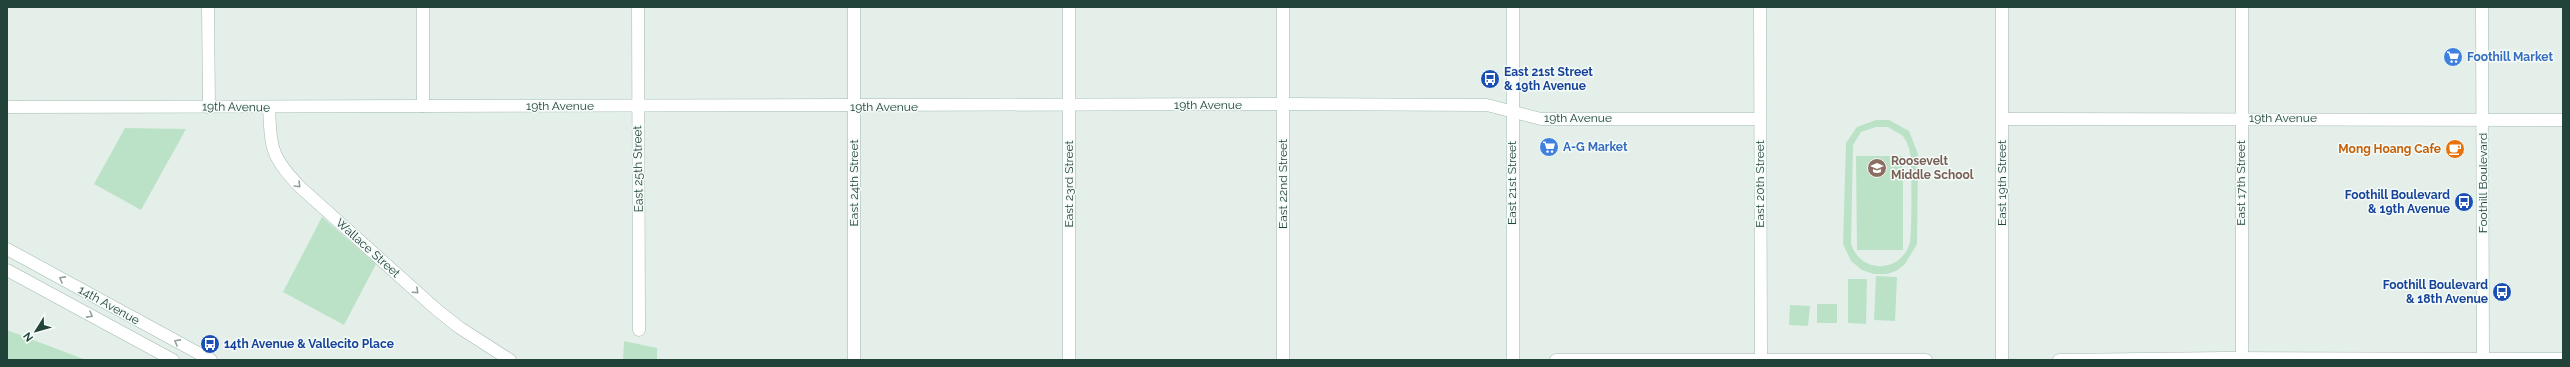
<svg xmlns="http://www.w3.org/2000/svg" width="2570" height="367" viewBox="0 0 2570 367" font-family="Raleway,sans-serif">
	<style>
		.green { fill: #bbe2c6; fill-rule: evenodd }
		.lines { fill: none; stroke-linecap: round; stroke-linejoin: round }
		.street-casing { stroke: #a6b8b2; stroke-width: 13 }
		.secondary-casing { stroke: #a1bcb2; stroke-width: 13 }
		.street { stroke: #fff; stroke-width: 12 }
		.secondary { stroke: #fff; stroke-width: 12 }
		.oneway { stroke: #90a19c }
		.labels { text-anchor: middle; stroke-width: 3; stroke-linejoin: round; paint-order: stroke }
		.shop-label { font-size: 12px; font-weight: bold; fill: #366cbe; stroke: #f5fbf8; text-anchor: start }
		.transit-label { font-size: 12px; font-weight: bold; fill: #164399; stroke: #f5fbf8; text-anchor: start }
		.street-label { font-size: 12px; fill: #21433a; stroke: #f5fbf8 }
		.food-label { font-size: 12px; font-weight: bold; fill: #c56008; stroke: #f5fbf8; text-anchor: end }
		.education-label { font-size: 12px; font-weight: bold; fill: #785e54; stroke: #f5fbf8; text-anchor: start }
	</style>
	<rect width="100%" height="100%" fill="#e4efea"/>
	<g class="green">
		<path d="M 1876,120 L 1889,120 L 1909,131 L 1918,154 L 1917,244 L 1905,264 L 1896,271 L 1887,274 L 1874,274 L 1862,270 L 1851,261 L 1843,244 L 1846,143 L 1857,127 ZM 1876,127 L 1888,127 L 1903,136 C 1906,141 1909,146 1910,153 C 1912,163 1912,232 1910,242 C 1902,274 1859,274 1851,243 L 1853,145 L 1861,132 Z"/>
		<path d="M 125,128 L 186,129 L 141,210 L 94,184 Z"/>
		<path d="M 1856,156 L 1903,156 L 1903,250 L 1857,250 Z"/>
		<path d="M 322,217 L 376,264 L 344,325 L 283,292 Z"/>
		<path d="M 1876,276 L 1897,277 L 1895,321 L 1874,320 Z"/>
		<path d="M 1848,279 L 1867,279 L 1866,324 L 1848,323 Z"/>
		<rect x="1817" y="304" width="20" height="19"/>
		<path d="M 1790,305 L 1810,306 L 1808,326 L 1789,325 Z"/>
		<path d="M 7,330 L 86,360 L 7,360 Z"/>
		<path d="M 624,341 L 657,348 L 657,360 L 623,360 Z"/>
	</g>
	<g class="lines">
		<g class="street-casing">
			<g id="street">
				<path d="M 208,7 L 209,107"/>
				<path d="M 638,7 L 639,330"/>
				<path d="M 854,7 L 854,360"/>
				<path d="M 1283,7 L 1283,360"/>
				<path d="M 423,106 L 423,7"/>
				<path d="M 269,108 C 271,149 271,157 300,187 L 437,310 L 460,328 L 510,360"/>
				<path d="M 2003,119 L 2563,120"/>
				<path d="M 2242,358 L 2242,7"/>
				<path d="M 1069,360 L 1069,7"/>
				<path d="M 1556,360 L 1926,360"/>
				<path d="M 2002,360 L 2002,7"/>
				<path d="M 2059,360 L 2225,358 L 2563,359"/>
			</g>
		</g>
		<g class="secondary-casing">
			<g id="secondary">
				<path d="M 1513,7 L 1513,360"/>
				<path d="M 1760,7 L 1761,360"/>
				<path d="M 2482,7 L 2483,360"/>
				<path d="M 7,107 L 1283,104 L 1487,105 L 1541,119 L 1759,119"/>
				<path d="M 7,249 L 211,360"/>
				<path d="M 7,270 L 173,360"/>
			</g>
		</g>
		<use href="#street" class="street"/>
		<use href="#secondary" class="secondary"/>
	</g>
	<defs><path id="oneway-chevron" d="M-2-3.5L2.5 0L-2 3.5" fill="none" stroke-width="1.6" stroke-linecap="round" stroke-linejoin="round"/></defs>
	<g class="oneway">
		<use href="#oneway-chevron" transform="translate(298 185) rotate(45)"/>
		<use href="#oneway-chevron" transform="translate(62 279) rotate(-151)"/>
		<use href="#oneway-chevron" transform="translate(416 291) rotate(42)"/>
		<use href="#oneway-chevron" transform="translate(90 315) rotate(29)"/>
		<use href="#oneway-chevron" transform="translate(177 342) rotate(-151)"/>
	</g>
	<defs>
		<g id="supermarket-disc" transform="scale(1)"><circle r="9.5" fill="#3f7fe0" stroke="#f5fbf8"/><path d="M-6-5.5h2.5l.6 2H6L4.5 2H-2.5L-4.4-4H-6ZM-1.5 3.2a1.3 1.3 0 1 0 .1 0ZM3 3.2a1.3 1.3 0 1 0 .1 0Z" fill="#fff"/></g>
		<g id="bus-disc" transform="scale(1)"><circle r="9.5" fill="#1a4fb4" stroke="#f5fbf8"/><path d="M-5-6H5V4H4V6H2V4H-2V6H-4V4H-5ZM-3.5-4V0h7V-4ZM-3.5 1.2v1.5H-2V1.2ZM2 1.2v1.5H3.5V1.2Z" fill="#fff"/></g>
		<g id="cafe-disc" transform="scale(1)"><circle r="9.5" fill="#e8710a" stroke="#f5fbf8"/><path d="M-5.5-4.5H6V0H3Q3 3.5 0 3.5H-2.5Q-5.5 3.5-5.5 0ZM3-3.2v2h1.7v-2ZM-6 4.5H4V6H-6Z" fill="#fff"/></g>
		<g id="school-disc" transform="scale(1)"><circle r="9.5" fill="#8d6e63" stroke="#f5fbf8"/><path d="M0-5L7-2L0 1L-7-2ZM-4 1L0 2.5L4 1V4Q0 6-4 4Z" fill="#fff"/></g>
	</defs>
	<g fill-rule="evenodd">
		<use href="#supermarket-disc" x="2453" y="57"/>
		<use href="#bus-disc" x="1490" y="79"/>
		<use href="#supermarket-disc" x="1549" y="147"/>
		<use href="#cafe-disc" x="2455" y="149"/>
		<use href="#school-disc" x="1877" y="168"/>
		<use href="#bus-disc" x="2464" y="202"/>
		<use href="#bus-disc" x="2502" y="292"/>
		<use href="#bus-disc" x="210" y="344"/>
	</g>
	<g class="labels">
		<g class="shop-label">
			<text x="2467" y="61">Foothill Market</text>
			<text x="1563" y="151">A-G Market</text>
		</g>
		<g class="transit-label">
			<text x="1504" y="76">East 21st Street<tspan x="1504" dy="14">&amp; 19th Avenue</tspan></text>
			<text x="2450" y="199" text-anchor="end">Foothill Boulevard<tspan x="2450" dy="14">&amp; 19th Avenue</tspan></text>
			<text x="2488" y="289" text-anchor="end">Foothill Boulevard<tspan x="2488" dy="14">&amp; 18th Avenue</tspan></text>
			<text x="224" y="348">14th Avenue &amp; Vallecito Place</text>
		</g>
		<g class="street-label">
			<text x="1208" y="109">19th Avenue</text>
			<text x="560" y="110">19th Avenue</text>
			<text transform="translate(236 107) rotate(1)" y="4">19th Avenue</text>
			<text x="884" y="111">19th Avenue</text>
			<text x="1578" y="122">19th Avenue</text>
			<text x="2283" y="122">19th Avenue</text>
			<text transform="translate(638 169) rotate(-91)" y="4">East 25th Street</text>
			<text transform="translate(854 183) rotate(-90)" y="4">East 24th Street</text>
			<text transform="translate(1512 183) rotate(-90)" y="4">East 21st Street</text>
			<text transform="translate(2002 183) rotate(-90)" y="4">East 19th Street</text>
			<text transform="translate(2241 183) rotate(-90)" y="4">East 17th Street</text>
			<text transform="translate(2483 183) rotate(-90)" y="4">Foothill Boulevard</text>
			<text transform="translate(1069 184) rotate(-90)" y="4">East 23rd Street</text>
			<text transform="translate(1283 184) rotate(-90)" y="4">East 22nd Street</text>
			<text transform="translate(1760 184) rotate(-90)" y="4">East 20th Street</text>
			<text transform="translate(368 248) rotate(42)" y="4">Wallace Street</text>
			<text transform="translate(109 305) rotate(29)" y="4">14th Avenue</text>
		</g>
		<g class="food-label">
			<text x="2441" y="153">Mong Hoang Cafe</text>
		</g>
		<g class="education-label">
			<text x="1891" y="165">Roosevelt<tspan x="1891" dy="14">Middle School</tspan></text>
		</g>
	</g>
	<rect width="2570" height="367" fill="none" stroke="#21433a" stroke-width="16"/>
	<g transform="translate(36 331) rotate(233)" stroke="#f5fbf8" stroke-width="3" paint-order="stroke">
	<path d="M0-3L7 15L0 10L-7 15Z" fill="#21433a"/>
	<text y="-6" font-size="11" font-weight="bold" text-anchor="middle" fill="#21433a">N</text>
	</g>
</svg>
